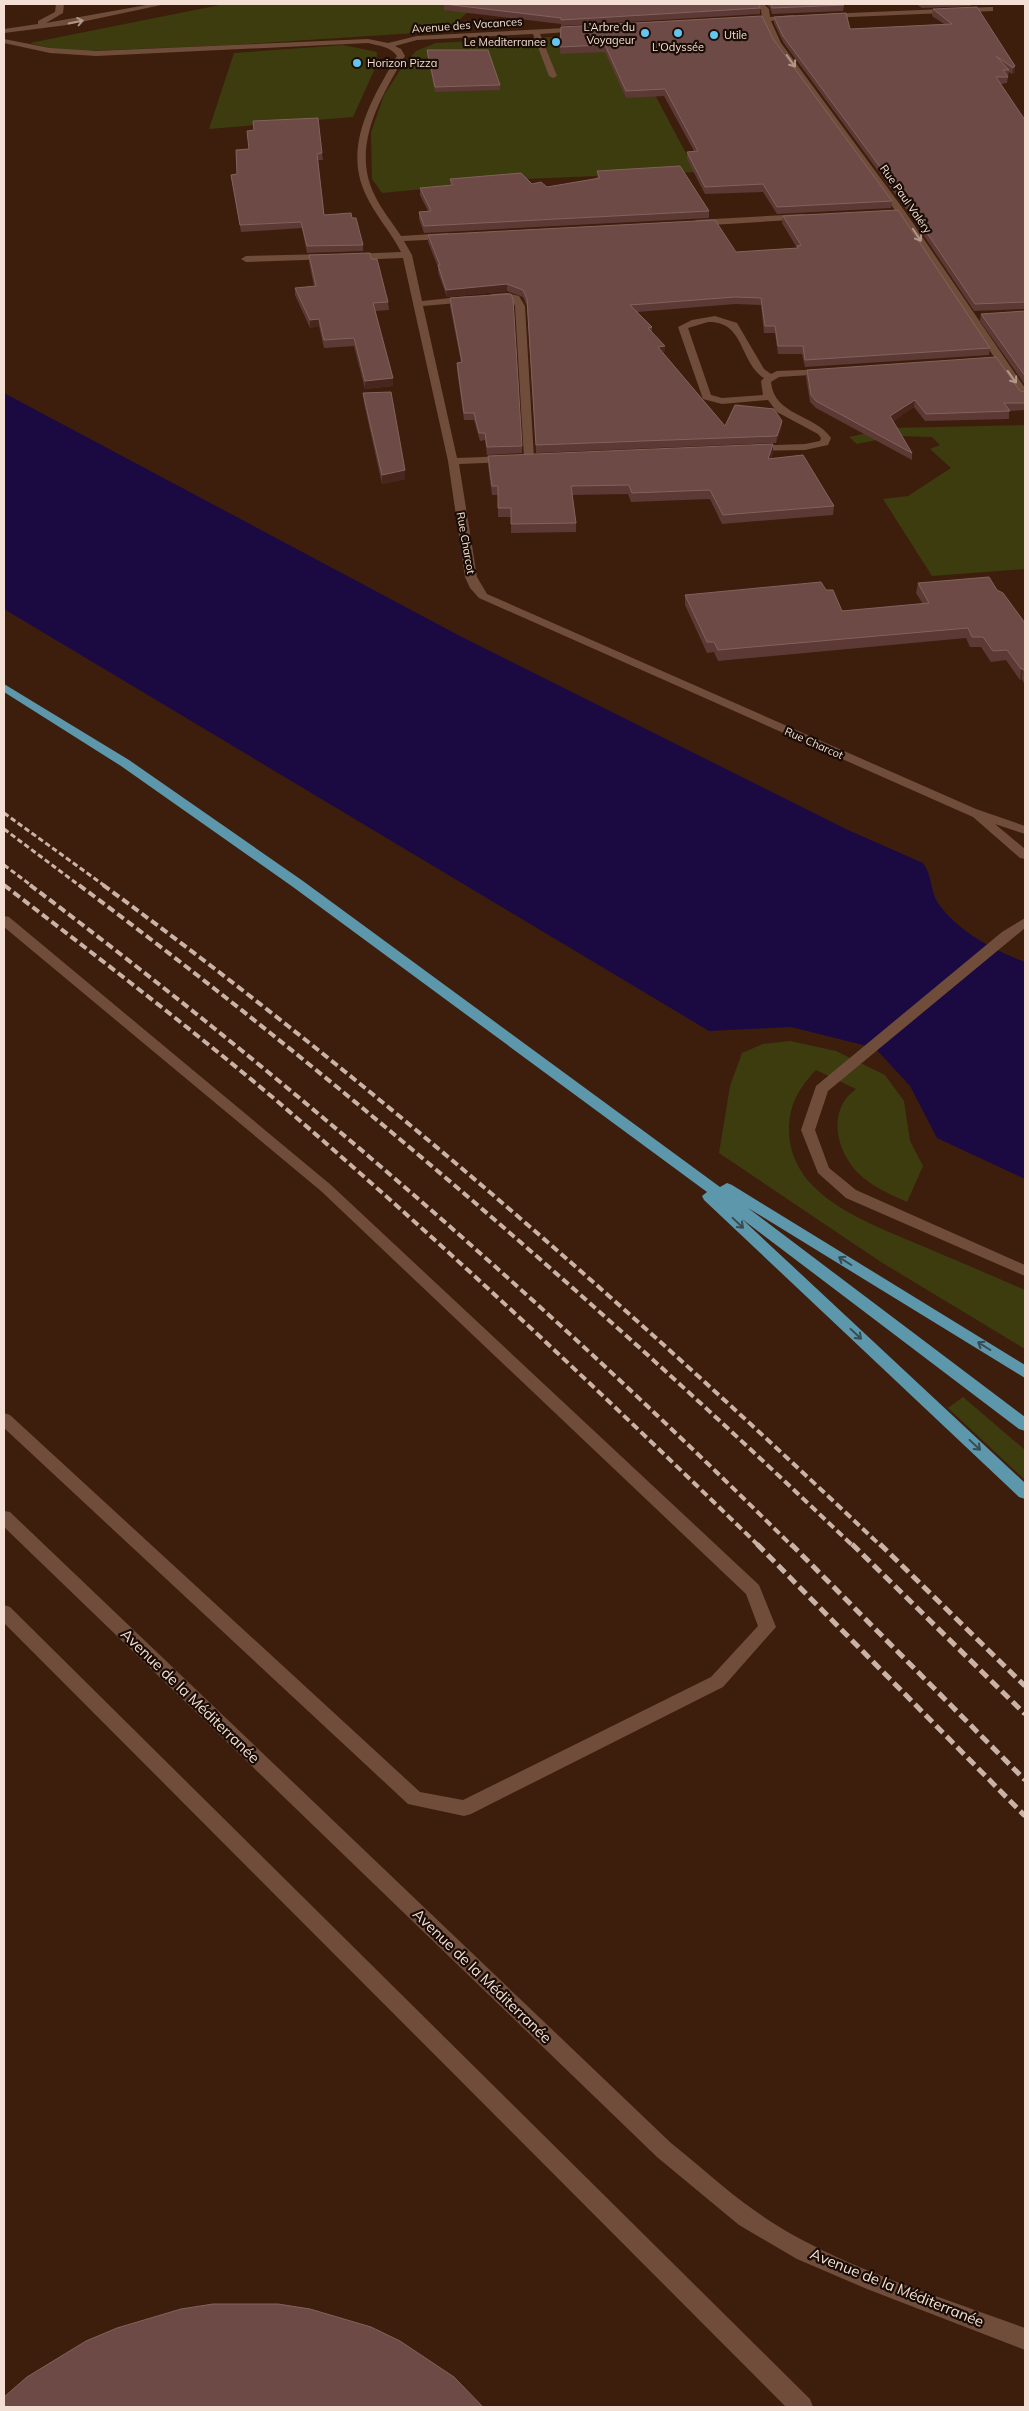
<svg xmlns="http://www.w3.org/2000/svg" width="1029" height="2411" viewBox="0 0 1029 2411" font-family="Mulish,sans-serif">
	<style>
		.green { fill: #3d3c0f }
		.water { fill: #1a0a41 }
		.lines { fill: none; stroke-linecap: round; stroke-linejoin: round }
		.minor { fill: #704d3b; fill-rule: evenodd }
		.major { fill: #5d97ac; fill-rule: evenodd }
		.rail-far2 { stroke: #cab3a6; stroke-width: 3; stroke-dasharray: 5.5 3; stroke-linecap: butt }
		.rail-far1 { stroke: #cab3a6; stroke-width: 4; stroke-dasharray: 8 4; stroke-linecap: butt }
		.rail { stroke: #cab3a6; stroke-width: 5; stroke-dasharray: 10 5; stroke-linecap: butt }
		.wall { fill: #5c3934 }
		.shaded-wall { fill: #49261d }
		.building { fill: #6d4a45; stroke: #82625c }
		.oneway { stroke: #b29688 }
		.oneway2 { stroke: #384b51 }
		.poi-dot { fill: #64c5ee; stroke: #1a0d06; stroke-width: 2 }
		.labels { text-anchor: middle; stroke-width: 4.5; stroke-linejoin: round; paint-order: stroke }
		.far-street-label { font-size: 11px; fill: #f4dfd4; stroke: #1a0d06 }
		.far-poi-label { font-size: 11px; fill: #f4dfd4; stroke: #1a0d06; text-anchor: end }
		.near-street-label { font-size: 15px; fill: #f4dfd4; stroke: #1a0d06 }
	</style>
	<rect width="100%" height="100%" fill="#3d1e0d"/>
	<g class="green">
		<path d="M 225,4 L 477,4 L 446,31 L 232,45 L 66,52 L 30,43 Z"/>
		<path d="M 622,33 L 696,172 L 524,179 L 382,193 L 372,179 L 371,132 L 384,95 L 402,67 L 416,51 L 436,43 Z"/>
		<path d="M 343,45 L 377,52 L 376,66 L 353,117 L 209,129 L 234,53 Z"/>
		<path d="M 1025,425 L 1025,569 L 932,576 L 883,499 L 908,496 L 951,468 L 930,449 L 940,445 L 932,437 L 896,436 L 857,444 L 849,437 L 891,428 Z"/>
		<path d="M 790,1041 L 836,1051 L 885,1075 L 904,1101 L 910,1141 L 923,1166 L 907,1202 C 894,1196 880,1190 869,1182 C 844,1166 827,1127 845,1100 C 847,1096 853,1092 856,1089 L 816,1070 C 799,1088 789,1104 789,1130 C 789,1199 875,1225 927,1248 C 960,1262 993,1276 1025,1290 L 1025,1349 L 881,1262 L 719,1153 L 730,1086 L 742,1053 L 763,1044 Z"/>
		<path d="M 963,1397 L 1025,1450 L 1025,1480 L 948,1408 Z"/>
	</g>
	<path class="water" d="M 4,393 L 460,636 L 848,830 L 923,863 C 932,874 930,891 938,903 C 956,930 995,951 1025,962 L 1025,1179 L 937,1138 L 910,1086 L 875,1048 L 791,1027 L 709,1031 L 4,609 Z"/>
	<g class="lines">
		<g class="minor">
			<path d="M 56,4 L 64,4 L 63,13 L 46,23 L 152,4 L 166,4 L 67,25 L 4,33 L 4,29 L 38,24 L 38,21 L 55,12 Z"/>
			<path d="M 756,4 L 764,4 L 769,9 L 770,17 L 793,15 L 797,17 L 771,21 L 781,43 L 904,210 L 1025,388 L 1025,398 L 1021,397 L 897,213 L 774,45 L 763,22 L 744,23 L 740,21 L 762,17 L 761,10 Z"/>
			<path d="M 990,7 L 993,7 L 993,11 L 826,18 L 822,16 L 826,14 Z"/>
			<path d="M 584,27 L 584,31 L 581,31 L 540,34 L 557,76 L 553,78 L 549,76 L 533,34 L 417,40 L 395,46 L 401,49 L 405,56 C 381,97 351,146 374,194 C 381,209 392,222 401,236 L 448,233 L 453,236 L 448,239 L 404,241 L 412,255 L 422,301 L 469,296 L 474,299 L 469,302 L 423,306 L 457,458 L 509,456 L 514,459 L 509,462 L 459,464 L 477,577 L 487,594 L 976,809 L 1025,826 L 1025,834 L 995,824 L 1025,849 L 1025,859 L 1020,858 L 973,817 L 479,598 L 470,588 L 465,577 L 448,461 L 403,258 L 352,260 L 347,257 L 352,254 L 401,252 C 391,232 374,214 365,193 C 343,145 373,97 397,56 C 390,46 379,46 368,43 L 96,56 L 50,53 L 4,43 L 4,39 L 50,48 L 96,51 L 368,39 L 388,43 L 417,36 Z"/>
			<path d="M 803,214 L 806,215 L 806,219 L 696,226 L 692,223 L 696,220 Z"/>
			<path d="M 329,254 L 334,257 L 332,259 L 246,262 L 241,259 L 246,256 Z"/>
			<path d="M 507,293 L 519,296 L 525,306 L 534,458 L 529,461 L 524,458 L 515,306 L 512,300 L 492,300 L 487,297 L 492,294 Z"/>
			<path d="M 715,316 L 737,323 L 764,369 L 771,374 L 777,371 L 828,369 L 828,373 L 825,374 L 779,377 L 771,382 C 774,416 815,414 831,438 L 828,445 L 805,450 L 748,451 L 748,447 L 752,446 L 805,444 L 820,441 L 821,438 L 818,434 L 777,412 L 768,400 L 722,404 L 703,399 L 678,327 L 692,320 ZM 708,322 C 745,321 739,362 764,378 L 761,381 L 763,395 L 722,398 L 711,395 L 688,328 Z"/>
			<path d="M 4,916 L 9,917 L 331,1185 L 759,1585 L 776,1627 L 723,1687 L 471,1814 L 464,1816 L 408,1804 L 4,1428 L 4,1413 L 10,1415 L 420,1792 L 463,1800 L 711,1677 L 758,1626 L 746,1594 L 321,1191 L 4,927 Z"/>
			<path d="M 1025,918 L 1025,928 L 828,1091 L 815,1130 L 829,1168 L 856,1190 L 1025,1265 L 1025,1276 L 846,1198 L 818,1173 L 801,1130 L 816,1086 L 1002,932 Z"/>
			<path d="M 4,1511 L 10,1512 L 671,2143 C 699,2165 725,2190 754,2210 C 828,2264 939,2296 1025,2328 L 1025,2350 L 867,2289 L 797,2259 L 739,2225 L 657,2157 L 4,1527 Z"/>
			<path d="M 4,1605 L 10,1607 L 810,2399 L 813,2407 L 786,2407 L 4,1623 Z"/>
		</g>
		<path class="major" d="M 4,684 L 129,760 L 303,881 L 720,1187 L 727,1183 L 732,1185 L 1025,1365 L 1025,1378 L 748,1208 L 1025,1417 L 1025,1431 L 1019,1429 L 742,1219 L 1025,1483 L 1025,1499 L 1019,1497 L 704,1200 L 702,1196 L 707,1192 L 293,887 L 121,766 L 4,692 Z"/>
		<g class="rail-far2">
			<path d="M 4,813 L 105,886"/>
			<path d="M 4,829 L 80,886"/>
			<path d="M 4,865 L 32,886"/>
		</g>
		<g class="rail-far1">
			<path d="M 4,885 C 96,956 188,1026 277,1101 C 443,1243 602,1393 759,1546"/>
			<path d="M 30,885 C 299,1087 553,1309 792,1546"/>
			<path d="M 79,885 C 351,1088 607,1311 853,1546"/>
			<path d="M 103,885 C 378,1086 634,1312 881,1546"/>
		</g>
		<g class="rail">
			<path d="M 757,1544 L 1025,1816"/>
			<path d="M 791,1544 L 1025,1780"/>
			<path d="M 852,1544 L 1025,1714"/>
			<path d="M 880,1544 L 1025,1686"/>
		</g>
	</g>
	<g class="wall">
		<path d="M 444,4 L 760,8 L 760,14 L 561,26 L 561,24 L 444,10 Z"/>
		<path d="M 766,4 L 844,4 L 844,5 L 843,11 L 772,14 L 770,8 Z"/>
		<path d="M 916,4 L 971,4 L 971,6 L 922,8 Z"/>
		<path d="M 933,9 L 1015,66 L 1015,72 L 1012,74 L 1009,72 L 1008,76 L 1007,76 L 1008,77 L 1007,83 L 1000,84 L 1025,120 L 1025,309 L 974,311 L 906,209 L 783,42 L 774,23 L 774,17 L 850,29 L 944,24 L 932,16 Z"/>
		<path d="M 561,27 L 773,39 L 892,201 L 891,208 L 777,214 L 763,192 L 705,194 L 687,159 L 687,152 L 694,151 L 664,96 L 626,98 L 605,52 L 560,54 Z"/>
		<path d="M 427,50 L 500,85 L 500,90 L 435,92 L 427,55 Z"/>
		<path d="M 236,150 L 322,153 L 323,160 L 318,160 L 324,215 L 352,218 L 363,245 L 363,251 L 307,253 L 302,228 L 241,232 L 231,175 L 237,174 Z"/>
		<path d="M 597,171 L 709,211 L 709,218 L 424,233 L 419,219 L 419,212 L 428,211 L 420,195 L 420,188 L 450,186 L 450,179 L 532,184 L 547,187 L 597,179 Z"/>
		<path d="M 783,216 L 990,348 L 989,355 L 805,367 L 802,354 L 778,354 L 775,333 L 764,333 L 761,305 L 735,304 L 637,312 L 652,327 L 652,332 L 665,346 L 664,353 L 663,353 L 725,426 L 782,421 L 781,429 L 776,443 L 536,453 L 527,306 L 523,297 L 507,291 L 447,297 L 438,272 L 438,267 L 428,242 L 428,235 L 736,252 L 797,248 L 782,223 Z"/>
		<path d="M 309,255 L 371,259 L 388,302 L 389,310 L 375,311 L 393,386 L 365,389 L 354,346 L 324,348 L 319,326 L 310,328 L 295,295 L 295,288 L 314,286 L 309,262 Z"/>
		<path d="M 450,298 L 522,446 L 522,453 L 487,455 L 485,440 L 480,441 L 474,420 L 464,420 L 457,370 L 457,363 L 461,362 L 450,306 Z"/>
		<path d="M 1025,311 L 1025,385 L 980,321 L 981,314 Z"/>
		<path d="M 807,370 L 1020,391 L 1025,392 L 1025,410 L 1009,411 L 1009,419 L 925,421 L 914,407 L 893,421 L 912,453 L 912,460 L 816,408 L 810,402 L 806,377 Z"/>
		<path d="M 363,393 L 405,470 L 405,479 L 382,484 L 364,403 Z"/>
		<path d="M 773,453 L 771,458 L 834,506 L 833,515 L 722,524 L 710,499 L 631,502 L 628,494 L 572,495 L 576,523 L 576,532 L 511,533 L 511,517 L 498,517 L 498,495 L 492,495 L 488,465 L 488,456 Z"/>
		<path d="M 918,583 L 997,590 L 1025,623 L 1025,685 L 1022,679 L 1020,680 L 1006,660 L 991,662 L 981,647 L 970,647 L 966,638 L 718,661 L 714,652 L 707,653 L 685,605 L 685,595 L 826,590 L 842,611 L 923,604 L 916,593 Z"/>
	</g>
	<g class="shaded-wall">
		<path d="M 1015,66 L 1015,72 L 1012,74 L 1013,68 Z"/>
		<path d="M 507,284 L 507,291 L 447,297 L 446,290 Z"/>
		<path d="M 319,319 L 319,326 L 310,328 L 310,320 Z"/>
		<path d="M 665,346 L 664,353 L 658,354 L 658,347 Z"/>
		<path d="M 393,378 L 393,386 L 365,389 L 365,381 Z"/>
		<path d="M 915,400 L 914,407 L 890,424 L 890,416 Z"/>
		<path d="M 782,421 L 781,429 L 776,443 L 777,436 Z"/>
		<path d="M 773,444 L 773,453 L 768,467 L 768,459 Z"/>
		<path d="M 405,470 L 405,479 L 382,484 L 382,475 Z"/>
		<path d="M 1021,669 L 1023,669 L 1022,679 L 1020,680 Z"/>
	</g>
	<g class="building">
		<path d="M 444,4 L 758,4 L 760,8 L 561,20 L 561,18 Z"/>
		<path d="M 771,4 L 844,4 L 844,5 L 772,8 Z"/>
		<path d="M 977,7 L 1015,66 L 1013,68 L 996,56 L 1009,70 L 1003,70 L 1008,77 L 996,77 L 1025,120 L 1025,302 L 975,304 L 906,202 L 783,36 L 774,17 L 846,13 L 850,29 L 952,24 L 933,9 Z"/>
		<path d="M 762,16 L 773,39 L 892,201 L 777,207 L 763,184 L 705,187 L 687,152 L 698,151 L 665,89 L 626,91 L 605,45 L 560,47 L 561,27 Z"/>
		<path d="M 427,50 L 488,50 L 500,85 L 435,87 Z"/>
		<path d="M 318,118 L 322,153 L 317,154 L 324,215 L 351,213 L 352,218 L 356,218 L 363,245 L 307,246 L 301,222 L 240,225 L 231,175 L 237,174 L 236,150 L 249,149 L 247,131 L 254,130 L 253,121 Z"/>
		<path d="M 680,166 L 709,211 L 424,226 L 419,212 L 431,211 L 420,188 L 453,185 L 450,179 L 521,173 L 532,184 L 541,182 L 547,187 L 600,178 L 597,171 Z"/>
		<path d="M 898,210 L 990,348 L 805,360 L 803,346 L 778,346 L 775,326 L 765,326 L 761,298 L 735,297 L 630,305 L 652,327 L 648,328 L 665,346 L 658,347 L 725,426 L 735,405 L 774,409 L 782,421 L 777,436 L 536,445 L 527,299 L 523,290 L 507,284 L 446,290 L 438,265 L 440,265 L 428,235 L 715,220 L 736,252 L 798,248 L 797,246 L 801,245 L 783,216 Z"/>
		<path d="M 370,253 L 371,259 L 377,259 L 388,302 L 373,303 L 393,378 L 365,381 L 354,338 L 324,340 L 319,319 L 310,320 L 295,288 L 316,286 L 309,255 Z"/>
		<path d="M 507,294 L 511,294 L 513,299 L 522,446 L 487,447 L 485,433 L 479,433 L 474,413 L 464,413 L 457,363 L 462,362 L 450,298 Z"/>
		<path d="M 1025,311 L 1025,376 L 981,314 Z"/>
		<path d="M 996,357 L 1020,391 L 1025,392 L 1025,403 L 1004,403 L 1010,411 L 926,414 L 915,400 L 890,416 L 912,453 L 816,401 L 811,395 L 807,370 Z"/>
		<path d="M 391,392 L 405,470 L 382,475 L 363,393 Z"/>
		<path d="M 773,444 L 768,459 L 803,455 L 834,506 L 723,515 L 710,490 L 632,493 L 629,485 L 571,486 L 576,523 L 511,524 L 511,508 L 498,508 L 498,486 L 492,486 L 488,456 Z"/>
		<path d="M 989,577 L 997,590 L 1003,593 L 1025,623 L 1025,672 L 1023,669 L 1021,669 L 1007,650 L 993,651 L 983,637 L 972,637 L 968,628 L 718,650 L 714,642 L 707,642 L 685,595 L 821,582 L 826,590 L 833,590 L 842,611 L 929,603 L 918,583 Z"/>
		<path d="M 213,2304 L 278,2304 L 310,2309 L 371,2327 L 400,2341 L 454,2377 L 483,2407 L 4,2407 L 4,2397 L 27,2377 L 86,2341 L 117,2328 L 181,2309 Z"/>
	</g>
	<defs><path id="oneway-shaft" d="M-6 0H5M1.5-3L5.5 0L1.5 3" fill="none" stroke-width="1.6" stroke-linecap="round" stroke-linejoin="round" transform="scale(1.25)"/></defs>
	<g class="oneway">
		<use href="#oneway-shaft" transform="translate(76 22) rotate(-11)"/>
		<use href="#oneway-shaft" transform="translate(791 61) rotate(54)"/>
		<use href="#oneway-shaft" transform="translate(917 235) rotate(56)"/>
		<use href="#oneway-shaft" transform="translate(1012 377) rotate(54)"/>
	</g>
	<g class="oneway2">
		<use href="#oneway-shaft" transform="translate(738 1223) rotate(43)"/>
		<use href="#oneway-shaft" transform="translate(845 1261) rotate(-148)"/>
		<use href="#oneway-shaft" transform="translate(856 1334) rotate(43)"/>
		<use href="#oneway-shaft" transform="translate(984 1346) rotate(-148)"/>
		<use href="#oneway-shaft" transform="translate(975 1445) rotate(43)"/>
	</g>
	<g class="poi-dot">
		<circle cx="645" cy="33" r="5"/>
		<circle cx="678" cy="33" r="5"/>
		<circle cx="714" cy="35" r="5"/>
		<circle cx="556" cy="42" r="5"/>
		<circle cx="357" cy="63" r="5"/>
	</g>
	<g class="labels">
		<g class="far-street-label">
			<text transform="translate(467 25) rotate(-4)" y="4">Avenue des Vacances</text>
			<text transform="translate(906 199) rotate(55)" y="4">Rue Paul Valéry</text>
			<text transform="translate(466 543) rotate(80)" y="4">Rue Charcot</text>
			<text transform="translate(814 743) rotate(24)" y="4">Rue Charcot</text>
		</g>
		<g class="far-poi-label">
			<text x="635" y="31">L’Arbre du<tspan x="635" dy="13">Voyageur</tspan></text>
			<text x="724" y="39" text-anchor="start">Utile</text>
			<text x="546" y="46">Le Mediterranee</text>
			<text x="678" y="51" text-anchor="middle">L'Odyssée</text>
			<text x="367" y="67" text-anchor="start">Horizon Pizza</text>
		</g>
		<g class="near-street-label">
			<text transform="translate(190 1696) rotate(44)" y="5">Avenue de la Méditerranée</text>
			<text transform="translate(482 1976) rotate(44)" y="5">Avenue de la Méditerranée</text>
			<text transform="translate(897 2288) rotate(22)" y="5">Avenue de la Méditerranée</text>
		</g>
	</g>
	<rect width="1029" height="2411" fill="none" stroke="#f4dfd4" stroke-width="10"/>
</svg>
